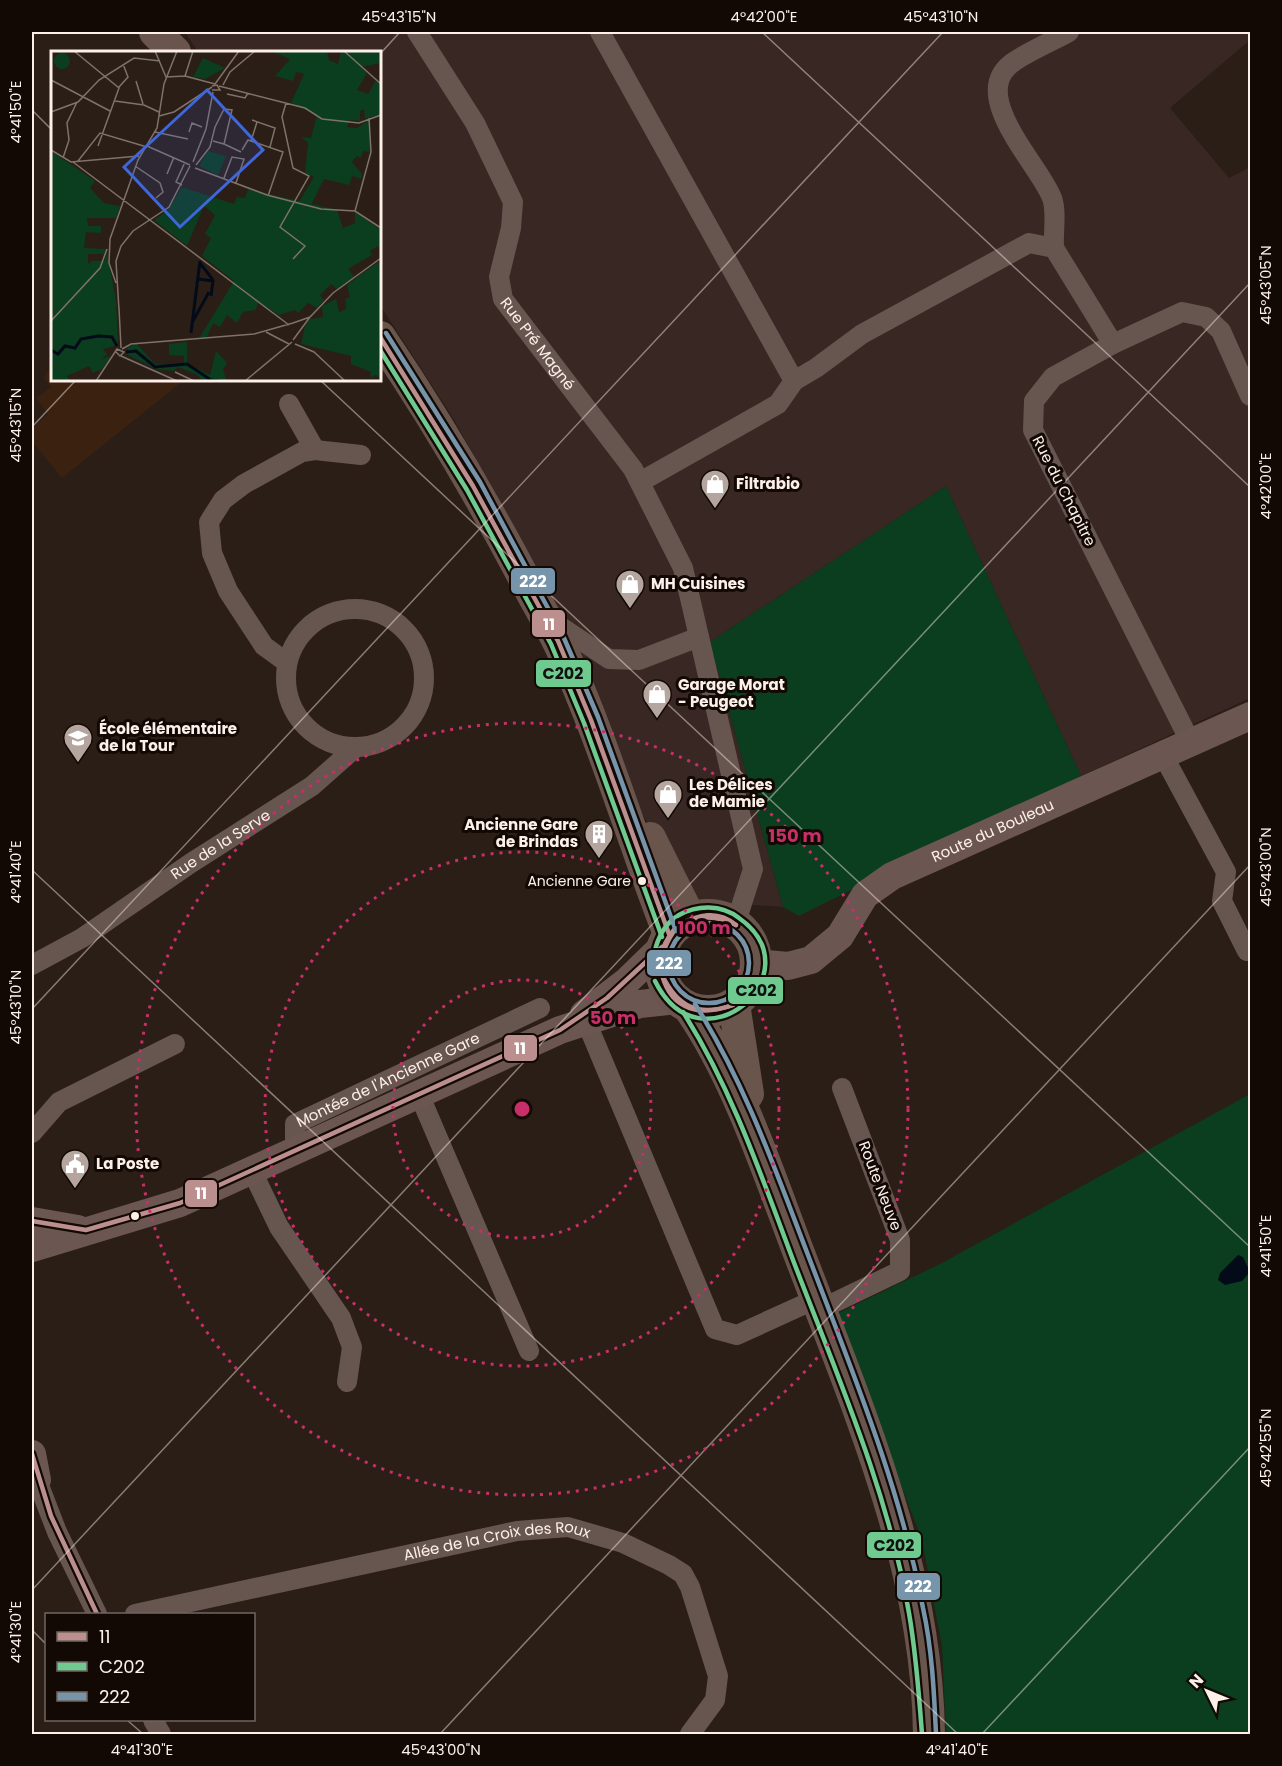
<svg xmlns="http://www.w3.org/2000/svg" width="1282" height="1766" viewBox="0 0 1282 1766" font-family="Poppins,sans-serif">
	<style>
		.built { fill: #3b2110 }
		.industrial { fill: #392723 }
		.green { fill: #0b3d1f }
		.water { fill: #040b18 }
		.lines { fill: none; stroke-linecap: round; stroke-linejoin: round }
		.street { stroke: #675550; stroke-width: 20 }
		.secondary { stroke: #6b5651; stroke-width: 28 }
		.primary { stroke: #6a554d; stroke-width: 32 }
		.bus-1-casing { stroke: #130904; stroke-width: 9 }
		.bus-2-casing { stroke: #130904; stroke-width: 9 }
		.bus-3-casing { stroke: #130904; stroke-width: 9 }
		.bus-1 { stroke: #bc8f8f; stroke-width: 4.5 }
		.bus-2 { stroke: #6eca8e; stroke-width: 4.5 }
		.bus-3 { stroke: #7695ab; stroke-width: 4.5 }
		.ticks { fill: none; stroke: #fdf0e9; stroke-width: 1.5; stroke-opacity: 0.45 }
		.ring { fill: none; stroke: #c82e69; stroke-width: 3; stroke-dasharray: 3 6 }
		.bus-dot { fill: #fdf0e9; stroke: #130904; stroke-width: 2 }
		.labels { text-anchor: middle; stroke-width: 6; stroke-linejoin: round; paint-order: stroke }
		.bus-label { font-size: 14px; fill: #fdf0e9; stroke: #130904; text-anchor: end }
		.street-label { font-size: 15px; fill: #fdf0e9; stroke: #130904 }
		.poi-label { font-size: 15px; font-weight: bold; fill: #fdf0e9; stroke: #130904; text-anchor: start }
		.inset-river { fill: none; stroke: #040b18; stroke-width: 3 }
		.inset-road { fill: none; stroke: #7f726a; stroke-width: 1.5 }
		.view { fill: #3f66db; fill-opacity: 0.15; stroke: #3f66db; stroke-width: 3 }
		.inset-edge { fill: none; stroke: #fdf0e9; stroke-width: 3 }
		.centre { fill: #c82e69; stroke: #130904; stroke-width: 3 }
		.ring-label { font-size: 18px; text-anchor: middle; font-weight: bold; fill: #c82e69; stroke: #130904; stroke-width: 6; stroke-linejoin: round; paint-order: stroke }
		.line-badge { stroke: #130904; stroke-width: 2 }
		.badge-label { font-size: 16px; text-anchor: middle; font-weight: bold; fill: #fff }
		.pale-badge-label { font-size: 16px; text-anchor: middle; font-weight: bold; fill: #111 }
		.neatline { fill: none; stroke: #fdf0e9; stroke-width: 2 }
		.ticks-label { font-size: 15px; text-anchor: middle; fill: #fdf0e9 }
	</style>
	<rect width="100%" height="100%" fill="#2b1e16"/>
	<path class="built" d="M 52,365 L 52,380 L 184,380 L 62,478 L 32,441 L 32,429 L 48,414 L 36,398 L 51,387 L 44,378 Z"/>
	<path class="industrial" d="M 185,32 L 1250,32 L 1250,40 L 1170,108 L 1229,178 L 1250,167 L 1250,698 L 1081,776 L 946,486 L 710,642 L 783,907 L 692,901 L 625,783 L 566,623 L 453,418 L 380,305 L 380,52 L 198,52 Z"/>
	<g class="green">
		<path d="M 946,486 L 1081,776 L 799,916 L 783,907 L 710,642 Z"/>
		<path d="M 1250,1094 L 1250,1734 L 946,1734 L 942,1646 L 922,1540 L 836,1314 L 940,1264 Z"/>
	</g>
	<path class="water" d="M 1238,1255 L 1243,1257 L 1250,1272 L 1242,1281 L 1225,1285 L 1218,1280 L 1220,1273 Z"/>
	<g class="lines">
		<g class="street">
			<path id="s1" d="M 417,32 L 475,123 L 513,202 L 511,228 L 499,277 L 503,299 L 633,469 L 683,568 L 753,869 L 736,922"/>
			<path d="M 600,32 L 794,381 L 778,404 L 640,482"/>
			<path d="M 1054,248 C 1053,234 1057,211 1052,198 C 1039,164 968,96 1012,63 C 1029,51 1051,42 1069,32"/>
			<path d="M 794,381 L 816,368 L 862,334 L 1029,243 L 1054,248 L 1113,344"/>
			<path d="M 289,404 L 315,450"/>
			<circle cx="355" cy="678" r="69"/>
			<path d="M 552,621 L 609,659 L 639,660 L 699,637"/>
			<path d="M 286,662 L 264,646 L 228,591 L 212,553 L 209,522 L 223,500 L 244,484 L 302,452 L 315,450 L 361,455"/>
			<path d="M 1191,743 L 1033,430 L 1034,401 L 1053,377 L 1113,344 L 1182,312 L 1206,317 L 1221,331 L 1250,396"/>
			<path d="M 1164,757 L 1226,872 L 1222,901 L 1247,951"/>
			<path id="s2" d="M 32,965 L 82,938 L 191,863 L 312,786 L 355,748"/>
			<path d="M 586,1021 L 715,1329 L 737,1335 L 816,1299"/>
			<path d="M 419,1094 L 529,1351"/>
			<path d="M 32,1133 L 59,1102 L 175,1044"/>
			<path id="s3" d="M 295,1151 L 295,1124 L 540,1008"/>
			<path d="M 252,1171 L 279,1227 L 341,1318 L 352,1347 L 347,1382"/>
			<path d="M 821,1309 L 900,1271 L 900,1240 L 842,1088"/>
			<path d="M 37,1480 L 57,1532 L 97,1614"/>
			<path id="s4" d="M 135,1614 L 517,1531 L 568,1527 L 623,1543 L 669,1565 L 683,1574 L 690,1587 L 718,1676 L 715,1700 L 690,1734"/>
			<path d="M 153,1720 L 161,1734"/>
		</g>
		<g class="secondary">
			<path id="s5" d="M 757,963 L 788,966 L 811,960 L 840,936 L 865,895 L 892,876 L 1250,716"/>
			<path d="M 584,1014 L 627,981 L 662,947"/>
			<path d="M 32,1221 L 78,1229"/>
			<path d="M 32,1248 L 180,1203 L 560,1030 L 640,1004 L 677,1000"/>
			<path d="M 32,1454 L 37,1480 L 32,1486"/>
		</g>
		<g class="primary">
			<path d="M 155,32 L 175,52"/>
			<path d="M 380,337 C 433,415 480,495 524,578 C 536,602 551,626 562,650 C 604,742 632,840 669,934"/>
			<path d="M 650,838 L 690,918"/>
			<circle cx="708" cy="963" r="48"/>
			<path d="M 734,1004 L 748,1094"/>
			<path d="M 689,1008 C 738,1079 769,1175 800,1256 C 859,1411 927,1566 929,1734"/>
		</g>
		<g class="bus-1-casing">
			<g id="bus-1">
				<path d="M 380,337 L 473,486 L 558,641 L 591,720 L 669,934"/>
				<path d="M 678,925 C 698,915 717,909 736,925"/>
				<path d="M 678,925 C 700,916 714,914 736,925"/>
				<path d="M 662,975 C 678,1008 699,1017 733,1005"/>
				<path d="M 662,975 C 672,1012 702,1016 733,1005"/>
				<path d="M 662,975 C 658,954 664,941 678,925"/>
				<path d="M 662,975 C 660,954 666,942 678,925"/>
				<path d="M 32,1221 L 86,1230 L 180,1203 L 560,1030 L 607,998 L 662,947"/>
				<path d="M 32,1454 L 51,1516 L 97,1614"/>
			</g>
		</g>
		<g class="bus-2-casing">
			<g id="bus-2">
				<path d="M 380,350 L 467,490 L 551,644 L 584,723 L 662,937"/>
				<path d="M 655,975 C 650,955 659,926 679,915 C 697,905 721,904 739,918 C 817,973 701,1074 655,981"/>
				<path d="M 683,1012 C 732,1089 761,1175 793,1260 C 837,1375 888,1491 909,1613 C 916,1653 919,1694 922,1734"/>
			</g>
		</g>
		<g class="bus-3-casing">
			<g id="bus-3">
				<path d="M 386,333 L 480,482 L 564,638 L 598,717 L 676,931"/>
				<circle cx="709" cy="963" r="40"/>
				<path d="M 695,1004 C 745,1083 775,1169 808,1255 C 852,1371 900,1486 923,1608 C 932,1649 934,1691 936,1734"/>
			</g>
		</g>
		<use href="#bus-1" class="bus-1"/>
		<use href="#bus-2" class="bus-2"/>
		<use href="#bus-3" class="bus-3"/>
	</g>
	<path class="ticks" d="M 762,32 L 1250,487M 380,54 L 400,32M 32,110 L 52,130M 320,380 L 1250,1247M 32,427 L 76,380M 32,870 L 958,1734M 32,1009 L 943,32M 32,1590 L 1250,283M 32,1630 L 46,1644M 127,1720 L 143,1734M 440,1734 L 1250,865M 982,1734 L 1250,1447"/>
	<g class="ring">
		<circle cx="522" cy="1109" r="129"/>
		<circle cx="522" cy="1109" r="257"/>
		<circle cx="522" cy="1109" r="386"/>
	</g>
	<defs>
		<g id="shop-pin" transform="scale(1.5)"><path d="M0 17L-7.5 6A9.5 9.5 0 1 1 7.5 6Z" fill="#b4a69f" stroke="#130904"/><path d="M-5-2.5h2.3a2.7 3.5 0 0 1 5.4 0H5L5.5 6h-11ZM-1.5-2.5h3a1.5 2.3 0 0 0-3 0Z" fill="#fff"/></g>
		<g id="school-pin" transform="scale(1.5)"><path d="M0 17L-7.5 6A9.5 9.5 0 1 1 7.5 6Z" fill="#b4a69f" stroke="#130904"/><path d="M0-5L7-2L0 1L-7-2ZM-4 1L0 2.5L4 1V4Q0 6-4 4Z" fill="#fff"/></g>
		<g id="building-pin" transform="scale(1.5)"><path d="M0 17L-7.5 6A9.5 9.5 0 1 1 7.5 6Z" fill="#b4a69f" stroke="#130904"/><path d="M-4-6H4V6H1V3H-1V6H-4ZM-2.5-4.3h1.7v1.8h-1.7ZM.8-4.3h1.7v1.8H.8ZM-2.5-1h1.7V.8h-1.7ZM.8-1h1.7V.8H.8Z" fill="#fff"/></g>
		<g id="civic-pin" transform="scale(1.5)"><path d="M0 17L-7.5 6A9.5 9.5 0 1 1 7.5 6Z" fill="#b4a69f" stroke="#130904"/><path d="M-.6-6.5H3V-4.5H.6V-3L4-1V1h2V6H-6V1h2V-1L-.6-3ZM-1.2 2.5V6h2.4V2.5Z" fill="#fff"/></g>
	</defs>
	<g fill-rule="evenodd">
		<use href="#shop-pin" x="715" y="484"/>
		<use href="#shop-pin" x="630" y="584"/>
		<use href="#shop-pin" x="657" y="694"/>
		<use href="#school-pin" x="78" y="738"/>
		<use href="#shop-pin" x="668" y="794"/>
		<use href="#building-pin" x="599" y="834"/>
		<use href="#civic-pin" x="75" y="1164"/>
	</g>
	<g class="bus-dot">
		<circle cx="642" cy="881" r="5"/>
		<circle cx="135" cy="1216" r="5"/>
	</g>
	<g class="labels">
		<g class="bus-label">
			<text x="631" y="886">Ancienne Gare</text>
		</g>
		<g class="street-label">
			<text dy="5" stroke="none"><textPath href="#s1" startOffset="351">Rue Pré Magné</textPath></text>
			<text transform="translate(1064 491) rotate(63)" y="5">Rue du Chapitre</text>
			<text dy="5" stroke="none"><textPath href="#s5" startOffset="284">Route du Bouleau</textPath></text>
			<text dy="5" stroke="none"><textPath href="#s2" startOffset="224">Rue de la Serve</textPath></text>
			<text dy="5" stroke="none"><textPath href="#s3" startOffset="130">Montée de l'Ancienne Gare</textPath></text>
			<text transform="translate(880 1186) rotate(69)" y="5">Route Neuve</text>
			<text dy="5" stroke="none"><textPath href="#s4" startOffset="370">Allée de la Croix des Roux</textPath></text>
		</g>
		<g class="poi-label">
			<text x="736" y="489">Filtrabio</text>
			<text x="651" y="589">MH Cuisines</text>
			<text x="678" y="690">Garage Morat<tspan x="678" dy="17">- Peugeot</tspan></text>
			<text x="99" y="734">École élémentaire<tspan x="99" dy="17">de la Tour</tspan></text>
			<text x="689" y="790">Les Délices<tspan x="689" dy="17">de Mamie</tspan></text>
			<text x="578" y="830" text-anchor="end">Ancienne Gare<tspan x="578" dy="17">de Brindas</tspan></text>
			<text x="96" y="1169">La Poste</text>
		</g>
	</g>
	<g transform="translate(51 51)">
		<rect width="330" height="330" fill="#2b1e16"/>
		<path d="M 276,0 L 278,9 L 287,13 L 290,0 L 330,0 L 330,12 L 310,16 L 316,22 L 306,39 L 317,43 L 325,29 L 330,33 L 330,63 L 314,68 L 313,58 L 309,60 L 309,70 L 299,69 L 296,76 L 306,77 L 318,69 L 319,101 L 312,100 L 310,107 L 306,105 L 301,111 L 311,123 L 310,128 L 301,125 L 298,134 L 273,128 L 260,154 L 248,151 L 263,126 L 254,122 L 257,92 L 250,86 L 260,87 L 266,64 L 240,52 L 253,23 L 245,21 L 242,30 L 224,25 L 239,8 L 222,1 ZM3 10a8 8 0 1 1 16 0a8 8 0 1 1-16 0ZM 152,7 L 174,17 L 154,28 L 142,26 ZM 0,100 L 44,130 L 39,137 L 53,152 L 69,155 L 65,167 L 36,167 L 37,175 L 50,175 L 50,182 L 35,181 L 33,197 L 55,198 L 53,203 L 37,203 L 37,213 L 41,210 L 53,210 L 56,201 L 65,249 L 67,294 L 52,298 L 56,303 L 51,308 L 60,305 L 51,318 L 42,322 L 38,315 L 16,325 L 19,330 L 0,330 ZM 157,100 L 175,105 L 167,124 L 148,115 ZM 131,136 L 183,153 L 186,146 L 194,147 L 197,138 L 286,159 L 292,177 L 304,172 L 304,161 L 330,179 L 330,198 L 327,195 L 319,200 L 321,204 L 297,218 L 303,226 L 286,238 L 280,233 L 269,244 L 273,249 L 266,257 L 257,252 L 247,262 L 244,259 L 228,264 L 208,251 L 204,259 L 192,261 L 186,272 L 176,264 L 169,276 L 162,272 L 156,286 L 149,286 L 183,230 L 151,205 L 160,187 L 154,183 L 164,164 L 153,155 L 136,195 L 103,169 L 116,160 ZM 327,211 L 330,219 L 330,328 L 325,324 L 319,327 L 320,321 L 300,313 L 300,305 L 250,293 L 254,275 L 259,268 L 272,266 L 271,255 L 285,248 L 288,261 L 295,258 L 294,248 L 299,246 L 296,234 ZM 136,291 L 136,312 L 159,324 L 165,300 L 176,312 L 172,319 L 176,330 L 151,330 L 147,324 L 127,316 L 123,320 L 105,318 L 75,303 L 77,296 L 86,293 L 104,313 L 121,314 L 133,312 L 133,305 L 118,304 L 118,293 Z" fill="#0b3d1f"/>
		<path class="inset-river" d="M 149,212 L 162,229M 147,228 L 162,230 L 160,245M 142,270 L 158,241M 140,282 L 149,210M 0,299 L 7,303 L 14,295 L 24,297 L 30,288 L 47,285 L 61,286 L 66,295M 75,301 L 85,300 L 104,316 L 136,313 L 160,329 L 168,330"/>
		<path class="inset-road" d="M 23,0 L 68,37 L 47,95M 104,0 L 115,26 L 134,25 L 164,33M 293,0 L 330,33M 134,25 L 142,0M 0,29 L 59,60M 85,30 L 92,53M 164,33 L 188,0M 172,34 L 179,21 L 204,0M 168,35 L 254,57 L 271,68 L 308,72 L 330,64M 68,36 L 77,26 L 72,13M 161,39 L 169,39 L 166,34 L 161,35M 176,43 L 194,47 L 197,42M 64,50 L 93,54 L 108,61M 235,52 L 231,66 L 242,117 L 258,125 L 229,176 L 254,195 L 242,208M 0,61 L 27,51 L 48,29 L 83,7 L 109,10M 108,65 L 123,61 L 161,36M 201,69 L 224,77 L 219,96M 104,81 L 137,88M 138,81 L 141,72 L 151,76M 200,90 L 206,71M 173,93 L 190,101M 96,95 L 139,114M 0,99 L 20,111 L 88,105M 191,99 L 197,89 L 232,101 L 217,145M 12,107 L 18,89 L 16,72 L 26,51M 27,110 L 49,82 L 96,96M 22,111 L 238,274M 142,111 L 155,78 L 162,41M 145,114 L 159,96 L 164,76 L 173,58 L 181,59 L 173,93 L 162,90M 84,115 L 109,132 L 112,141 L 105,147M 144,117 L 216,144 L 270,158 L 304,160 L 330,177M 116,123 L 123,106M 173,127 L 181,106 L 193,108 L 185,132M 131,134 L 125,131 L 134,111M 304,160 L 320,101 L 318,67M 65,232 L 58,212 L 59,188 L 87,109 L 106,77 L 113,33 L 126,0M 68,257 L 70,297M 68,259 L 65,210 L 70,195 L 82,180 L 118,156 L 139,115M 0,270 L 49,217 L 56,198M 215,281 L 238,293M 242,289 L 259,266M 244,293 L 263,301 L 294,330M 71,298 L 80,293 L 203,283 L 242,272 L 259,266 L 282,242 L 330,207M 70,305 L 126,330M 124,321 L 143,330M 45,330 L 66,298 L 73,301 L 69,305 L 65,301M 194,330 L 241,291"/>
		<path class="view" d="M 156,39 L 212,99 L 129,176 L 73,116 Z"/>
		<rect width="330" height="330" class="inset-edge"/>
	</g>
	<circle cx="522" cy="1109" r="9" class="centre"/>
	<g class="ring-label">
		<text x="795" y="842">150 m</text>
		<text x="704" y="934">100 m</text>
		<text x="613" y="1024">50 m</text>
	</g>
	<g class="line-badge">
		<rect x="510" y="567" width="46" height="28" rx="6" fill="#7695ab"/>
		<rect x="531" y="609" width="35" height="29" rx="6" fill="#bc8f8f"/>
		<rect x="535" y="659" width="57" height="29" rx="6" fill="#6eca8e"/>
		<rect x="646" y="949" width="46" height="28" rx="6" fill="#7695ab"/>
		<rect x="727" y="976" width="57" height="29" rx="6" fill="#6eca8e"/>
		<rect x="503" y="1034" width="35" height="28" rx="6" fill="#bc8f8f"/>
		<rect x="184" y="1179" width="34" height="29" rx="6" fill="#bc8f8f"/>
		<rect x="866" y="1531" width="56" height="28" rx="6" fill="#6eca8e"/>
		<rect x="896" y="1572" width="45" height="29" rx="6" fill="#7695ab"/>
	</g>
	<g class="badge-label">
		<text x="533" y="587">222</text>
		<text x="549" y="630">11</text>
		<text x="669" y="969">222</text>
		<text x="520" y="1054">11</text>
		<text x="201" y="1199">11</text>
		<text x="918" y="1592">222</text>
	</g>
	<g class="pale-badge-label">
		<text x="563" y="679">C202</text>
		<text x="756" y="996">C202</text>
		<text x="894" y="1551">C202</text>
	</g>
	<rect width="1282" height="1766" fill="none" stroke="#130904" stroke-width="66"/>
	<rect x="45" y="1613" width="210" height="108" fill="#130904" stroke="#716560" stroke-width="1.5"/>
	<rect x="57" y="1632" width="30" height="9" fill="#bc8f8f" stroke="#716560" stroke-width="1.5"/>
	<text x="99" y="1643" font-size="18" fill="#fdf0e9">11</text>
	<rect x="57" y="1662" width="30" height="9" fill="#6eca8e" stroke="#716560" stroke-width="1.5"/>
	<text x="99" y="1673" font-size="18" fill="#fdf0e9">C202</text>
	<rect x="57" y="1692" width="30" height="9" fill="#7695ab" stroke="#716560" stroke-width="1.5"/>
	<text x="99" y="1703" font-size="18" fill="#fdf0e9">222</text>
	<g transform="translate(1207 1691) rotate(313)" stroke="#130904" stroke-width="4.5" paint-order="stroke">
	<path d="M0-4.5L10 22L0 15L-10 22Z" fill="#fdf0e9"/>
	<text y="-9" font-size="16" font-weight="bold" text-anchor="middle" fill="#fdf0e9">N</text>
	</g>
	<rect x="33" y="33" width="1216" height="1700" class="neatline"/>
	<g class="ticks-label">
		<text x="399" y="22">45°43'15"N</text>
		<text x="764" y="22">4°42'00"E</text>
		<text x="941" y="22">45°43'10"N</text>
		<text transform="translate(16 112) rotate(-90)" y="5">4°41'50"E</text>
		<text transform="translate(1266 285) rotate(-90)" y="5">45°43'05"N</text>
		<text transform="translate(16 425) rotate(-90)" y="5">45°43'15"N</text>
		<text transform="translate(1266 486) rotate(-90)" y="5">4°42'00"E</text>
		<text transform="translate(1266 867) rotate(-90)" y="5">45°43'00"N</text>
		<text transform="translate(16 872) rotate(-90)" y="5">4°41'40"E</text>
		<text transform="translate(16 1007) rotate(-90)" y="5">45°43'10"N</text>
		<text transform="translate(1266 1246) rotate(-90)" y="5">4°41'50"E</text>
		<text transform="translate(1266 1448) rotate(-90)" y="5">45°42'55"N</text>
		<text transform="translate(16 1632) rotate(-90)" y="5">4°41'30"E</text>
		<text x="142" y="1755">4°41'30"E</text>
		<text x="441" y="1755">45°43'00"N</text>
		<text x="957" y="1755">4°41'40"E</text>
	</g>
</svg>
